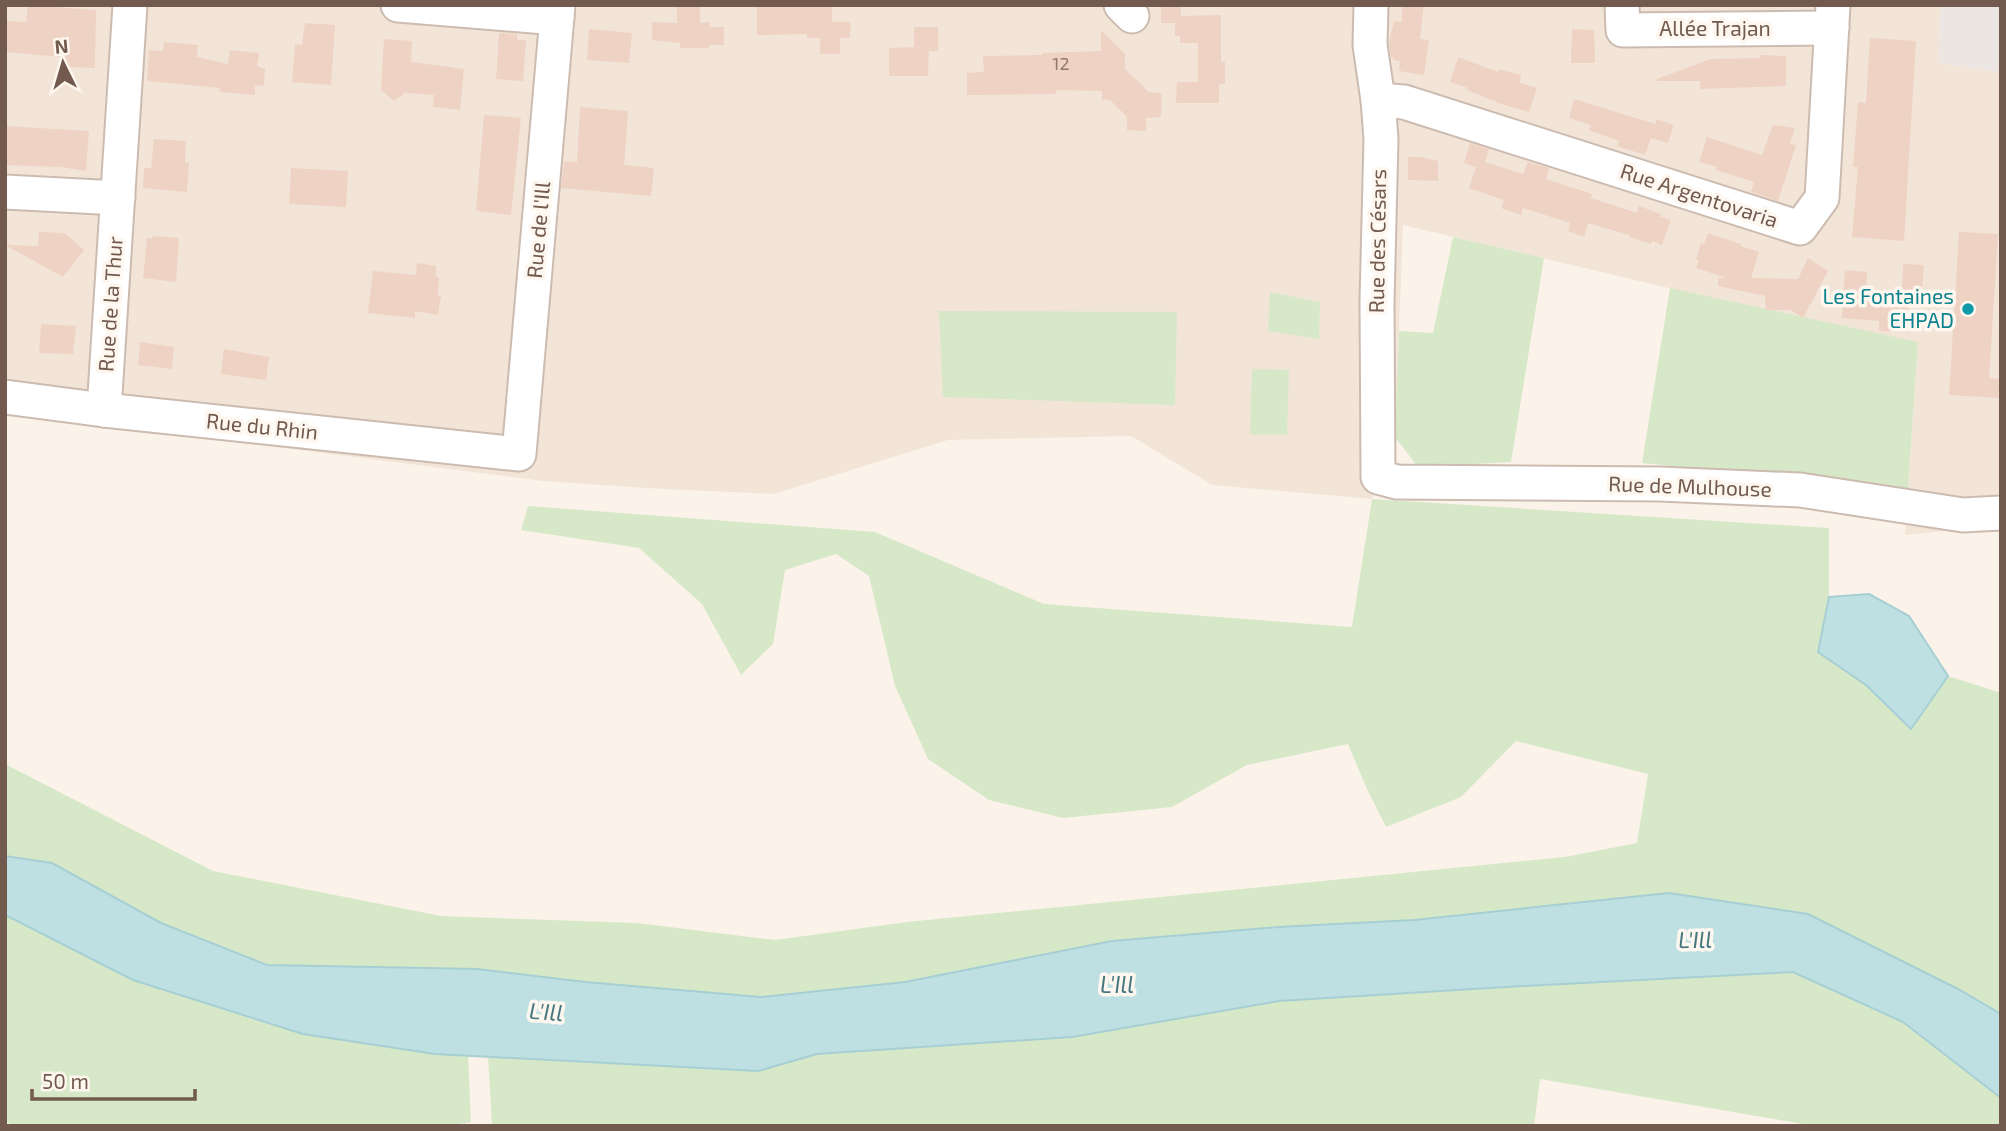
<svg xmlns="http://www.w3.org/2000/svg" width="2006" height="1131" viewBox="0 0 2006 1131" font-family="'Exo 2',sans-serif">
	<style>
		.residential { fill: #f2e5d8 }
		.industrial { fill: #ece6e2 }
		.green { fill: #d7e8c8 }
		.water { fill: #bfe0e3; stroke: #a6cfd4; stroke-width: 2 }
		.building { fill: #eed2c3 }
		.lines { fill: none; stroke-linecap: round; stroke-linejoin: round }
		.minor-casing { stroke: #ccbbb0; stroke-width: 37 }
		.minor { stroke: #fff; stroke-width: 33 }
		.culture-dot { fill: #0f9aa8; stroke: #fef7ef; stroke-width: 2.5 }
		.labels { text-anchor: middle; stroke-width: 7; stroke-linejoin: round; paint-order: stroke }
		.number-label { font-size: 18px; fill: #92786b }
		.street-label { font-size: 21px; fill: #735a4e; stroke: #fef7ef }
		.culture-label { font-size: 21px; fill: #0d838f; stroke: #fef7ef; text-anchor: end }
		.water-label { font-size: 23px; font-style: italic; fill: #47777e; stroke: #fef7ef }
	</style>
	<rect width="100%" height="100%" fill="#fbf3e9"/>
	<path class="residential" d="M 5,5 L 1941,5 L 1938,63 L 2001,72 L 2001,525 L 1905,535 L 1918,342 L 1744,306 L 1403,225 L 1395,437 L 1372,499 L 1212,485 L 1131,436 L 948,440 L 774,494 L 662,489 L 543,481 L 94,424 L 5,416 Z"/>
	<path class="industrial" d="M 1941,5 L 2001,5 L 2001,72 L 1938,63 Z"/>
	<g class="green">
		<path d="M 1453,237 L 1544,258 L 1511,462 L 1418,467 L 1395,437 L 1399,331 L 1433,333 Z"/>
		<path d="M 1670,288 L 1918,342 L 1908,489 L 1642,463 Z"/>
		<path d="M 1270,292 L 1320,302 L 1319,339 L 1268,331 Z"/>
		<path d="M 939,311 L 1177,312 L 1175,405 L 943,397 Z"/>
		<path d="M 1252,369 L 1289,370 L 1287,435 L 1250,434 Z"/>
		<path d="M 1372,499 L 1829,528 L 1829,597 L 1818,652 L 1866,685 L 1911,729 L 1948,676 L 2001,693 L 2001,1014 L 1958,989 L 1808,914 L 1414,920 L 1278,927 L 905,982 L 761,997 L 585,982 L 477,969 L 267,965 L 161,923 L 52,863 L 5,856 L 5,764 L 213,871 L 441,916 L 637,923 L 775,940 L 907,922 L 1565,857 L 1637,843 L 1648,774 L 1516,741 L 1461,797 L 1386,827 L 1367,789 L 1348,744 L 1247,765 L 1172,807 L 1063,818 L 989,800 L 928,759 L 895,686 L 869,576 L 836,554 L 785,570 L 773,644 L 741,675 L 702,604 L 639,548 L 521,530 L 528,506 L 875,532 L 1044,604 L 1352,627 Z"/>
		<path d="M 5,915 L 133,980 L 303,1034 L 435,1054 L 468,1056 L 471,1122 L 448,1126 L 14,1126 L 5,1121 Z"/>
		<path d="M 1793,972 L 1903,1022 L 2001,1098 L 2001,1126 L 1815,1126 L 1540,1079 L 1534,1126 L 492,1126 L 488,1056 L 758,1071 L 817,1054 L 1072,1037 L 1279,1001 L 1522,986 Z"/>
	</g>
	<g class="water">
		<path d="M 1869,594 L 1909,616 L 1948,676 L 1911,729 L 1866,685 L 1818,652 L 1829,597 Z"/>
		<path d="M 5,856 L 52,863 L 161,923 L 267,965 L 477,969 L 585,982 L 761,997 L 905,982 L 1112,941 L 1278,927 L 1414,920 L 1669,893 L 1808,914 L 1958,989 L 2001,1014 L 2001,1098 L 1903,1022 L 1793,972 L 1522,986 L 1279,1001 L 1072,1037 L 817,1054 L 758,1071 L 435,1054 L 303,1034 L 133,980 L 5,915 Z"/>
	</g>
	<g class="building">
		<path d="M 28,5 L 96,10 L 95,68 L 62,67 L 62,57 L 5,52 L 5,21 L 26,22 Z"/>
		<path d="M 677,5 L 700,5 L 700,23 L 710,22 L 710,27 L 724,27 L 724,45 L 709,45 L 709,48 L 680,48 L 680,43 L 652,40 L 652,22 L 677,23 Z"/>
		<path d="M 757,5 L 832,5 L 832,22 L 851,22 L 850,38 L 840,38 L 840,54 L 820,54 L 820,38 L 807,38 L 807,34 L 757,35 Z"/>
		<path d="M 1161,5 L 1181,5 L 1181,16 L 1221,15 L 1221,62 L 1225,62 L 1225,84 L 1219,84 L 1219,103 L 1176,103 L 1177,82 L 1198,82 L 1198,43 L 1180,43 L 1180,36 L 1175,36 L 1175,23 L 1161,23 Z"/>
		<path d="M 1402,5 L 1424,5 L 1420,39 L 1429,40 L 1424,75 L 1399,71 L 1400,61 L 1393,60 L 1394,58 L 1391,57 L 1389,44 L 1391,34 L 1394,21 L 1402,22 Z"/>
		<path d="M 305,23 L 335,25 L 331,85 L 292,82 L 295,44 L 302,45 Z"/>
		<path d="M 914,27 L 938,27 L 938,51 L 929,51 L 928,76 L 889,76 L 889,48 L 914,47 Z"/>
		<path d="M 589,29 L 632,33 L 629,63 L 587,60 Z"/>
		<path d="M 1572,29 L 1594,30 L 1595,63 L 1571,63 Z"/>
		<path d="M 1101,30 L 1125,54 L 1125,69 L 1149,92 L 1162,93 L 1161,117 L 1146,118 L 1146,131 L 1127,130 L 1127,117 L 1110,100 L 1102,100 L 1102,91 L 1056,90 L 1056,94 L 967,95 L 967,73 L 984,72 L 983,56 L 1042,55 L 1042,53 L 1101,51 Z"/>
		<path d="M 499,33 L 517,34 L 517,40 L 526,40 L 523,81 L 496,79 Z"/>
		<path d="M 1870,38 L 1916,41 L 1904,241 L 1852,237 L 1858,167 L 1853,167 L 1858,102 L 1866,103 Z"/>
		<path d="M 384,39 L 412,41 L 411,62 L 464,69 L 460,110 L 433,107 L 434,95 L 405,93 L 394,101 L 381,90 Z"/>
		<path d="M 164,42 L 198,45 L 197,57 L 228,64 L 230,50 L 259,53 L 257,66 L 265,69 L 264,86 L 255,85 L 255,95 L 219,92 L 220,88 L 147,81 L 149,50 L 163,51 Z"/>
		<path d="M 1760,55 L 1786,56 L 1786,86 L 1700,89 L 1700,81 L 1657,81 L 1657,79 L 1711,59 L 1760,58 Z"/>
		<path d="M 1458,57 L 1498,72 L 1499,69 L 1521,75 L 1520,83 L 1537,88 L 1529,112 L 1501,104 L 1467,90 L 1468,88 L 1450,82 Z"/>
		<path d="M 1574,99 L 1655,124 L 1657,119 L 1674,125 L 1668,143 L 1651,138 L 1645,155 L 1617,146 L 1619,141 L 1589,130 L 1591,125 L 1569,118 Z"/>
		<path d="M 580,107 L 628,111 L 624,165 L 654,168 L 651,196 L 561,188 L 564,161 L 577,162 Z"/>
		<path d="M 484,115 L 521,118 L 511,215 L 476,211 Z"/>
		<path d="M 1773,125 L 1795,128 L 1790,144 L 1796,145 L 1778,201 L 1751,192 L 1754,182 L 1716,170 L 1717,167 L 1699,162 L 1707,137 L 1762,155 Z"/>
		<path d="M 5,126 L 89,131 L 86,171 L 60,167 L 5,165 Z"/>
		<path d="M 154,139 L 186,141 L 185,162 L 189,163 L 187,192 L 143,188 L 144,168 L 151,168 Z"/>
		<path d="M 1470,143 L 1489,149 L 1485,162 L 1523,174 L 1528,162 L 1549,168 L 1546,179 L 1592,194 L 1591,198 L 1637,213 L 1639,206 L 1661,214 L 1660,217 L 1671,220 L 1662,245 L 1652,241 L 1651,244 L 1629,237 L 1629,235 L 1588,223 L 1584,237 L 1568,231 L 1570,223 L 1523,208 L 1521,215 L 1501,208 L 1504,200 L 1469,188 L 1476,167 L 1464,163 Z"/>
		<path d="M 1408,157 L 1421,157 L 1438,161 L 1438,181 L 1408,180 Z"/>
		<path d="M 291,168 L 348,171 L 346,207 L 289,204 Z"/>
		<path d="M 39,232 L 65,233 L 84,250 L 63,277 L 5,245 L 38,246 Z"/>
		<path d="M 1959,232 L 1998,234 L 1989,378 L 2001,379 L 2001,398 L 1949,395 Z"/>
		<path d="M 1708,233 L 1741,244 L 1741,246 L 1759,252 L 1751,278 L 1798,279 L 1808,258 L 1828,271 L 1803,318 L 1791,310 L 1766,310 L 1765,296 L 1718,286 L 1718,278 L 1727,278 L 1696,268 L 1699,260 L 1696,259 L 1701,243 L 1704,244 Z"/>
		<path d="M 153,236 L 179,238 L 176,282 L 143,278 L 147,238 L 152,238 Z"/>
		<path d="M 417,263 L 436,266 L 436,277 L 439,277 L 438,296 L 441,296 L 438,315 L 415,311 L 415,318 L 368,313 L 373,271 L 416,275 Z"/>
		<path d="M 1903,264 L 1924,265 L 1922,291 L 1909,291 L 1907,332 L 1879,331 L 1879,321 L 1842,318 L 1845,270 L 1867,272 L 1866,289 L 1902,290 Z"/>
		<path d="M 41,324 L 76,326 L 73,354 L 39,353 Z"/>
		<path d="M 140,342 L 174,347 L 172,369 L 138,365 Z"/>
		<path d="M 224,349 L 269,357 L 266,380 L 221,374 Z"/>
	</g>
	<g class="lines">
		<g class="minor-casing">
			<g id="minor">
				<path d="M 398,5 L 557,18"/>
				<path d="M 1121,5 L 1132,16"/>
				<path d="M 1371,5 L 1370,45 L 1378,100 L 1381,139 L 1377,301 L 1378,477 L 1397,482 L 1660,484 L 1800,490 L 1963,515 L 2001,513"/>
				<path d="M 1622,5 L 1623,30 L 1832,28"/>
				<path d="M 1378,100 L 1404,102 L 1800,228 L 1822,198 L 1833,5"/>
				<path d="M 5,192 L 118,198"/>
				<path d="M 5,397 L 104,410 L 519,454 L 558,5"/>
				<path d="M 104,410 L 130,5"/>
			</g>
		</g>
		<use href="#minor" class="minor"/>
	</g>
	<circle class="culture-dot" cx="1968" cy="309" r="7"/>
	<g class="labels">
		<g class="number-label">
			<text x="1061" y="70">12</text>
		</g>
		<g class="street-label">
			<text x="1715" y="36">Allée Trajan</text>
			<text transform="translate(1699 196) rotate(18)" y="7">Rue Argentovaria</text>
			<text transform="translate(539 230) rotate(-85)" y="7">Rue de l'Ill</text>
			<text transform="translate(1378 241) rotate(-89)" y="7">Rue des Césars</text>
			<text transform="translate(111 304) rotate(-86)" y="7">Rue de la Thur</text>
			<text transform="translate(262 427) rotate(6)" y="7">Rue du Rhin</text>
			<text transform="translate(1690 487) rotate(2)" y="7">Rue de Mulhouse</text>
		</g>
		<g class="culture-label">
			<text x="1954" y="304">Les Fontaines<tspan x="1954" dy="24">EHPAD</tspan></text>
		</g>
		<g class="water-label">
			<text transform="translate(1695 940) rotate(-1)" y="8">L'Ill</text>
			<text x="1117" y="993">L'Ill</text>
			<text transform="translate(546 1012) rotate(4)" y="8">L'Ill</text>
		</g>
	</g>
	<rect width="2006" height="1131" fill="none" stroke="#735a4e" stroke-width="14"/>
	<g transform="translate(63 63) rotate(355)" stroke="#fef7ef" stroke-width="5" paint-order="stroke">
	<path d="M0-5L12 26L0 18L-12 26Z" fill="#735a4e"/>
	<text y="-10" font-size="19" font-weight="bold" text-anchor="middle" fill="#735a4e">N</text>
	</g>
	<path d="M32 1089v10h163v-10" fill="none" stroke="#735a4e" stroke-width="3.5"/>
	<text x="42" y="1089" font-size="21" fill="#735a4e" stroke="#fef7ef" stroke-width="5" paint-order="stroke">50 m</text>
</svg>
